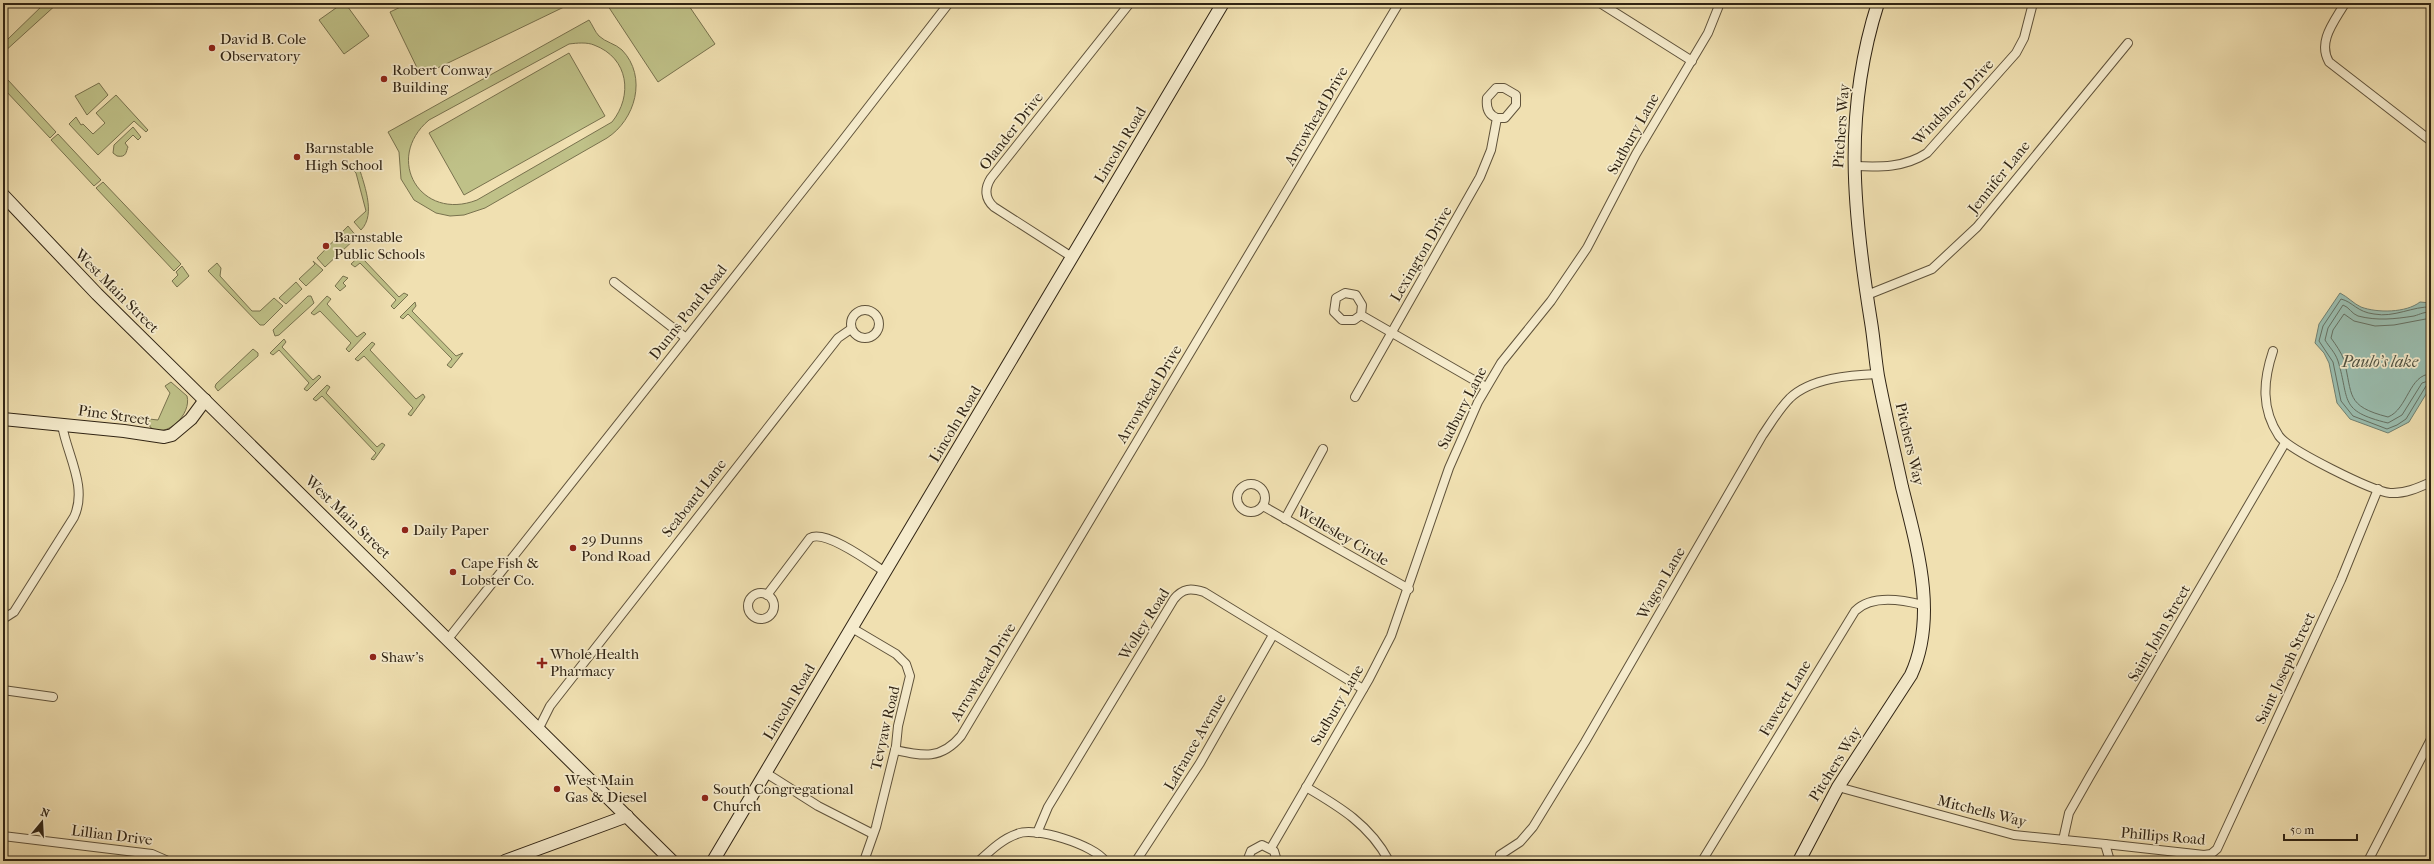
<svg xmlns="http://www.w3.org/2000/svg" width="2434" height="864" viewBox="0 0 2434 864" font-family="'IM FELL French Canon',serif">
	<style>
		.green { fill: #bfc188; stroke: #78724e; fill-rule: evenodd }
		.water { fill: #9abdaf; stroke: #708071 }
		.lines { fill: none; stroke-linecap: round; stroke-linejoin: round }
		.shore { stroke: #657062; stroke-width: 1 }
		.street-casing { stroke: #60533b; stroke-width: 10 }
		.secondary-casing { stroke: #302414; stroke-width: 14 }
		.street { stroke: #f5ebcc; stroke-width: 8 }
		.secondary { stroke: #f5ebcc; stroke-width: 12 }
		.poi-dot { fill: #8f2418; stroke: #f5ebcc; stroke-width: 1.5 }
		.labels { text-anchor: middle; stroke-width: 3.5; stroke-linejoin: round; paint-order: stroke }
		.poi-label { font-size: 15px; fill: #302414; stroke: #f5ebcc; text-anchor: start }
		.street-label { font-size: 15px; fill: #302414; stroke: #f5ebcc }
		.water-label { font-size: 16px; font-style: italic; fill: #505242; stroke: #f5ebcc }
	</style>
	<rect width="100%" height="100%" fill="#f0e0b1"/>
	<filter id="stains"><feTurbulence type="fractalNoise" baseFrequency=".005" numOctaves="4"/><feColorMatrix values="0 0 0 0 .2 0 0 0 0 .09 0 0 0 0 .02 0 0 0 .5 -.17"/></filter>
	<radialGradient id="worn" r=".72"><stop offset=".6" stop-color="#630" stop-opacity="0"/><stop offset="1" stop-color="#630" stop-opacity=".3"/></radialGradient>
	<g class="green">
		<path d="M 45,3 L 58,3 L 3,53 L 3,36 L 8,39 Z"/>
		<path d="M 343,3 L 345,3 L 369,36 L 344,54 L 319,20 Z"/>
		<path d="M 409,3 L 563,3 L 564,7 L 421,76 L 390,12 Z"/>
		<path d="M 606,3 L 687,3 L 715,44 L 658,82 Z"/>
		<path d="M 589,20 C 592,24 595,32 599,36 C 605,42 616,44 622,50 C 648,77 635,120 607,138 L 485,208 L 464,215 L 450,216 L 436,213 L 414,200 L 401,179 L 399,152 L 388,132 ZM 569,44 C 577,43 587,42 594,45 C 629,58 633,96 612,122 L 477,200 C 421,222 383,159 429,120 Z"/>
		<path d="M 569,53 L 605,116 L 464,195 L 429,133 Z"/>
		<path d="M 3,80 L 8,80 L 56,132 L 50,138 L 5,90 L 3,92 Z"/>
		<path d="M 99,83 L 108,95 L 87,115 L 75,96 Z"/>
		<path d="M 116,95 L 148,130 L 146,132 L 134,121 L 98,155 L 69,124 L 76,117 L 81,125 L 83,124 L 93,134 L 105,123 L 96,113 Z"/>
		<path d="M 133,127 L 141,137 L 138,140 L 133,135 L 125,143 L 128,147 C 126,151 127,158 117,156 L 113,153 L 114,145 Z"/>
		<path d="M 58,134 L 101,180 L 94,186 L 51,140 Z"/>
		<path d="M 356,162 L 358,164 C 363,182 377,214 361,230 L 354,222 L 366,211 L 356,173 L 351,168 Z"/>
		<path d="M 103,182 L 181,264 L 174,271 L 96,188 Z"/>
		<path d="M 348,226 L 357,237 L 325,267 L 317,258 Z"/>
		<path d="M 365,251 L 368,254 L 364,260 L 399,297 L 404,293 L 408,295 L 394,309 L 391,306 L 396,300 L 360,263 L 355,267 L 351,264 Z"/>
		<path d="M 313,261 L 323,270 L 306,286 L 299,279 L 315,264 Z"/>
		<path d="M 217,263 L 221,268 L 220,276 L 252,311 L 260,311 L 274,298 L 283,306 L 264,325 L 260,325 L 208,271 Z"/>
		<path d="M 182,266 L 189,276 L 177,287 L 172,281 L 178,275 L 176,272 Z"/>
		<path d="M 343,276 L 348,278 L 343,283 L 346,286 L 340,291 L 335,286 Z"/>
		<path d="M 296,282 L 302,289 L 286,304 L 279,298 Z"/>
		<path d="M 308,296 L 311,296 L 314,303 L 279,335 L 275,336 L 273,330 Z"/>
		<path d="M 327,296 L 331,299 L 327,304 L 357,337 L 364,332 L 366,334 L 349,352 L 346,349 L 351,343 L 320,311 L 314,315 L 311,313 Z"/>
		<path d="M 415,302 L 416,306 L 412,311 L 456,356 L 463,353 L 451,368 L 447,365 L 452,359 L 408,314 L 403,319 L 400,317 Z"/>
		<path d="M 284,339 L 286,342 L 282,347 L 313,380 L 319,375 L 321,377 L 307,391 L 304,389 L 309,383 L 279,350 L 273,355 L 270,353 Z"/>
		<path d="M 372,342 L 375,344 L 370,350 L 416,399 L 423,394 L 425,397 L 411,416 L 408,414 L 413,408 L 364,356 L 358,361 L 355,359 Z"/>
		<path d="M 253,349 L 258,353 L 258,356 L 218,391 L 215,387 L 216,384 Z"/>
		<path d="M 171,382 L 187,396 C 192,414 166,440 150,427 L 149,419 L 158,420 L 170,393 L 165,386 Z"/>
		<path d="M 327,385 L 330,387 L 326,393 L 377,447 L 382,443 L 385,445 L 374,460 L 371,459 L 376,453 L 322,396 L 316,401 L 313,399 Z"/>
	</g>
	<path class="water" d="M 2340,293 C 2348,297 2354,304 2361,307 C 2377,313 2406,313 2420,302 L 2431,303 L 2431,386 L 2409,422 L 2388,433 L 2350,419 L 2337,403 L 2329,363 L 2324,353 L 2315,343 L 2319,324 Z"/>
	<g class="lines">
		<g class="shore">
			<path d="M 2431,307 C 2413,306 2394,318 2374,314 C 2357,312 2353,302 2341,299 L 2323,326 L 2319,341 L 2333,362 L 2341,401 L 2353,416 L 2387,429 L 2397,425 L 2406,419 L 2426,386 L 2431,385"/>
			<path d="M 2431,312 C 2423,312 2421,314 2414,316 C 2395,319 2377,321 2358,316 C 2352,314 2349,307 2343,305 L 2328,328 L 2325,340 C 2329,347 2335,352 2338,361 C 2350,400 2338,411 2388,423 L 2402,415 L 2422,383 L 2431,380"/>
			<path d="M 2431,318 L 2394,325 L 2375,326 L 2354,321 L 2344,314 L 2333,330 L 2331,338 C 2336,345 2341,352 2344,360 C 2353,395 2345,406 2388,417 C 2408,409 2409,374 2431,374"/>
		</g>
		<g class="street-casing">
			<g id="street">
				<path d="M 1600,3 L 1692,61"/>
				<path d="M 2345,3 C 2335,21 2317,41 2329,62 L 2431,141"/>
				<path d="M 1854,166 C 1880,167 1904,168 1927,153 L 2016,53 L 2024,38 L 2033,3"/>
				<path d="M 1072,257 L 994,207 C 985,199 984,189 991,178 L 1130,3"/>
				<path d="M 614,282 L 686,338"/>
				<path d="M 1867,295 L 1932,269 L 1977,227 L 2128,43"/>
				<circle cx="865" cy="324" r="14"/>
				<path d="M 1361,315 L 1362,305 L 1356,295 L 1345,293 L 1336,298 L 1334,312 L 1342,320 L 1354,320 L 1361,315 L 1486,387"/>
				<path d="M 2273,351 C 2263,381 2261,409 2279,436 C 2289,450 2372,491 2390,493 C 2404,494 2418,488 2431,482"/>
				<path d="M 1355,397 L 1480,177 L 1491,150 L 1497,118 L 1505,118 L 1516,105 L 1516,95 L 1504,88 L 1496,88 L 1487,98 C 1486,107 1488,115 1497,118"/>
				<circle cx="1251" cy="498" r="14"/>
				<path d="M 1263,506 L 1409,589"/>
				<path d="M 1285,519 L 1323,449"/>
				<circle cx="761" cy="606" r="13"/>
				<path d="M 767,595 L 810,538 C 825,529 870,562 885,572"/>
				<path d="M 3,619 L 14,612 L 74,517 C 88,487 67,455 62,425"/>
				<path d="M 852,628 L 896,654 L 906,664 L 910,676 L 898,726 L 896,746 L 876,827 L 864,861"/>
				<path d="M 448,639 L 839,145 L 949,3"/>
				<path d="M 3,690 L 53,697"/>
				<path d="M 538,730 L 550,706 L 838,338 L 851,329"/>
				<path d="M 895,750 C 923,756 941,760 961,736 L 1399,3"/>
				<path d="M 766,773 L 818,806 L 873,834"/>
				<path d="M 1306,787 C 1340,807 1370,825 1389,861"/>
				<path d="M 1838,787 L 2014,835 L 2105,844 L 2110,861"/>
				<path d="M 1037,833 L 1048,807 L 1174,599 C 1183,588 1191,588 1204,592 L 1363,689"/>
				<path d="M 3,836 L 152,854 L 168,861"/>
				<path d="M 2063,840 L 2069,813 L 2090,776 L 2285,443"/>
				<path d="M 2105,844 L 2204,855 L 2211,854 L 2217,849 L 2341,580 L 2378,489"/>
				<path d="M 1271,848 L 1369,679 L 1391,636 L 1449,468 L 1478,402 L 1501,363 L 1551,301 L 1587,248 L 1636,154 L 1708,33 L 1720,3"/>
				<path d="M 1500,855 L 1520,842 L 1533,827 L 1585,742 L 1762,436 C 1771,423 1779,409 1790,398 C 1811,378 1850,375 1878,374"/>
				<path d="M 979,861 C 990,851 1002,839 1017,834 C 1035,826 1094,845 1105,861"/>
				<path d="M 1136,861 L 1200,763 L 1273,635"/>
				<path d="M 1247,861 L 1251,851 L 1262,845 L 1274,851 L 1277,861"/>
				<path d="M 1702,861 L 1855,611 C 1872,594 1903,600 1923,605"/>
				<path d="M 2368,861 L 2431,739"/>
			</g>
		</g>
		<g class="secondary-casing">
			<g id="secondary">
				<path d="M 3,195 L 97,294 L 672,861"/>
				<path d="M 3,419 L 124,431 L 164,437 L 172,435 L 191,419 L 205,400"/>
				<path d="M 505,861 L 627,816"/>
				<path d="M 713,861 L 1223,3"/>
				<path d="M 1799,861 L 1838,787 L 1911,675 C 1938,616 1917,547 1902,487 C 1894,450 1885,413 1878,376 C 1875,358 1874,340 1871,322 C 1853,211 1843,112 1878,3"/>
			</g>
		</g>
		<use href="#street" class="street"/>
		<use href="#secondary" class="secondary"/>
	</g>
	<g class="poi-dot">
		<circle cx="212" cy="48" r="4"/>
		<circle cx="384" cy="79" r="4"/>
		<circle cx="297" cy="157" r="4"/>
		<circle cx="326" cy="246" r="4"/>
		<circle cx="405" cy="530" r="4"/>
		<circle cx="573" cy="548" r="4"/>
		<circle cx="453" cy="572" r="4"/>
		<circle cx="373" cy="657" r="4"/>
		<path d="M540 657h4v4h4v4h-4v4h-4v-4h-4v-4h4z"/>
		<circle cx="557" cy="789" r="4"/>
		<circle cx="705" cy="798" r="4"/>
	</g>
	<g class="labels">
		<g class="poi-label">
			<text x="220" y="44">David B. Cole<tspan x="220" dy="17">Observatory</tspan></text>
			<text x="392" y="75">Robert Conway<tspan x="392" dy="17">Building</tspan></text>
			<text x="305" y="153">Barnstable<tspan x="305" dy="17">High School</tspan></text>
			<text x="334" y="242">Barnstable<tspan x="334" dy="17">Public Schools</tspan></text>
			<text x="413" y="535">Daily Paper</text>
			<text x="581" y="544">29 Dunns<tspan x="581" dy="17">Pond Road</tspan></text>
			<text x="461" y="568">Cape Fish &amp;<tspan x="461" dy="17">Lobster Co.</tspan></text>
			<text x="550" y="659">Whole Health<tspan x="550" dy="17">Pharmacy</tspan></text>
			<text x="381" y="662">Shaw's</text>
			<text x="565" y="785">West Main<tspan x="565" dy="17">Gas &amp; Diesel</tspan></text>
			<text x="713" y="794">South Congregational<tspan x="713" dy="17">Church</tspan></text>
		</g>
		<g class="street-label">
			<text transform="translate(1953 102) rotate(-47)" y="5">Windshore Drive</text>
			<text transform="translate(1316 116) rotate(-60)" y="5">Arrowhead Drive</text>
			<text transform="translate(1841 126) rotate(-86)" y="5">Pitchers Way</text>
			<text transform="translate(1011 131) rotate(-52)" y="5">Olander Drive</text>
			<text transform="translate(1633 134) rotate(-61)" y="5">Sudbury Lane</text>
			<text transform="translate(1120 145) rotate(-59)" y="5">Lincoln Road</text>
			<text transform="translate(1999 177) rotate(-51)" y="5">Jennifer Lane</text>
			<text transform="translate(1421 254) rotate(-60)" y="5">Lexington Drive</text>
			<text transform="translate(117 291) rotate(45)" y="5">West Main Street</text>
			<text transform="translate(688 312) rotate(-52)" y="5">Dunns Pond Road</text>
			<text transform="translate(1149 394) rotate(-59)" y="5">Arrowhead Drive</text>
			<text transform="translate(1462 408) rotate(-63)" y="5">Sudbury Lane</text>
			<text transform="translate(114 415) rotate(8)" y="5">Pine Street</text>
			<text transform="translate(955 424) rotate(-59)" y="5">Lincoln Road</text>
			<text transform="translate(1910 444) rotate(77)" y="5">Pitchers Way</text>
			<text transform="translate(694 498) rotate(-52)" y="5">Seaboard Lane</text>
			<text transform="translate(348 517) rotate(44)" y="5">West Main Street</text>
			<text transform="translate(1343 536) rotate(30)" y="5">Wellesley Circle</text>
			<text transform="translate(1661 583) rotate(-60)" y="5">Wagon Lane</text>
			<text transform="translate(1144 624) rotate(-58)" y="5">Wolley Road</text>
			<text transform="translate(2159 633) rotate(-60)" y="5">Saint John Street</text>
			<text transform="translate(2285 668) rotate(-65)" y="5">Saint Joseph Street</text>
			<text transform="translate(983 672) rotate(-59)" y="5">Arrowhead Drive</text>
			<text transform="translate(1785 698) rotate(-59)" y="5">Fawcett Lane</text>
			<text transform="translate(789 702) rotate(-59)" y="5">Lincoln Road</text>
			<text transform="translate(1337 705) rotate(-60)" y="5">Sudbury Lane</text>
			<text transform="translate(885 728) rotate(-77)" y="5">Tevyaw Road</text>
			<text transform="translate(1195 742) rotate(-60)" y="5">Lafrance Avenue</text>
			<text transform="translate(1835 764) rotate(-58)" y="5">Pitchers Way</text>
			<text transform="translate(1982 811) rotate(14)" y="5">Mitchells Way</text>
			<text transform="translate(112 835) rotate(7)" y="5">Lillian Drive</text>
			<text transform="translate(2163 836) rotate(5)" y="5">Phillips Road</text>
		</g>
		<g class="water-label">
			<text x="2380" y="367">Paulo's lake</text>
		</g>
	</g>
	<rect width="2434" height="864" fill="none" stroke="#f0e0b1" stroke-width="16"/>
	<rect x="4" y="4" width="2426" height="856" fill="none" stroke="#302414" stroke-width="2"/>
	<rect x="8" y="8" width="2418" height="848" fill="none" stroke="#302414"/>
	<g transform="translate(42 822) rotate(18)" stroke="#f5ebcc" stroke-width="3" paint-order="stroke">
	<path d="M0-3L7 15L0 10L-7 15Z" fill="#302414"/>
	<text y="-6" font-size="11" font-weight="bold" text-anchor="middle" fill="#302414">N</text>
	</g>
	<path d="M2284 834v6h73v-6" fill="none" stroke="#302414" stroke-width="2"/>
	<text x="2290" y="834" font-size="12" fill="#302414" stroke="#f5ebcc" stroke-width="3" paint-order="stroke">50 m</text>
	<rect width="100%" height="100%" filter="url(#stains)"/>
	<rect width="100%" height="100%" fill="url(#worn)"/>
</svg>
